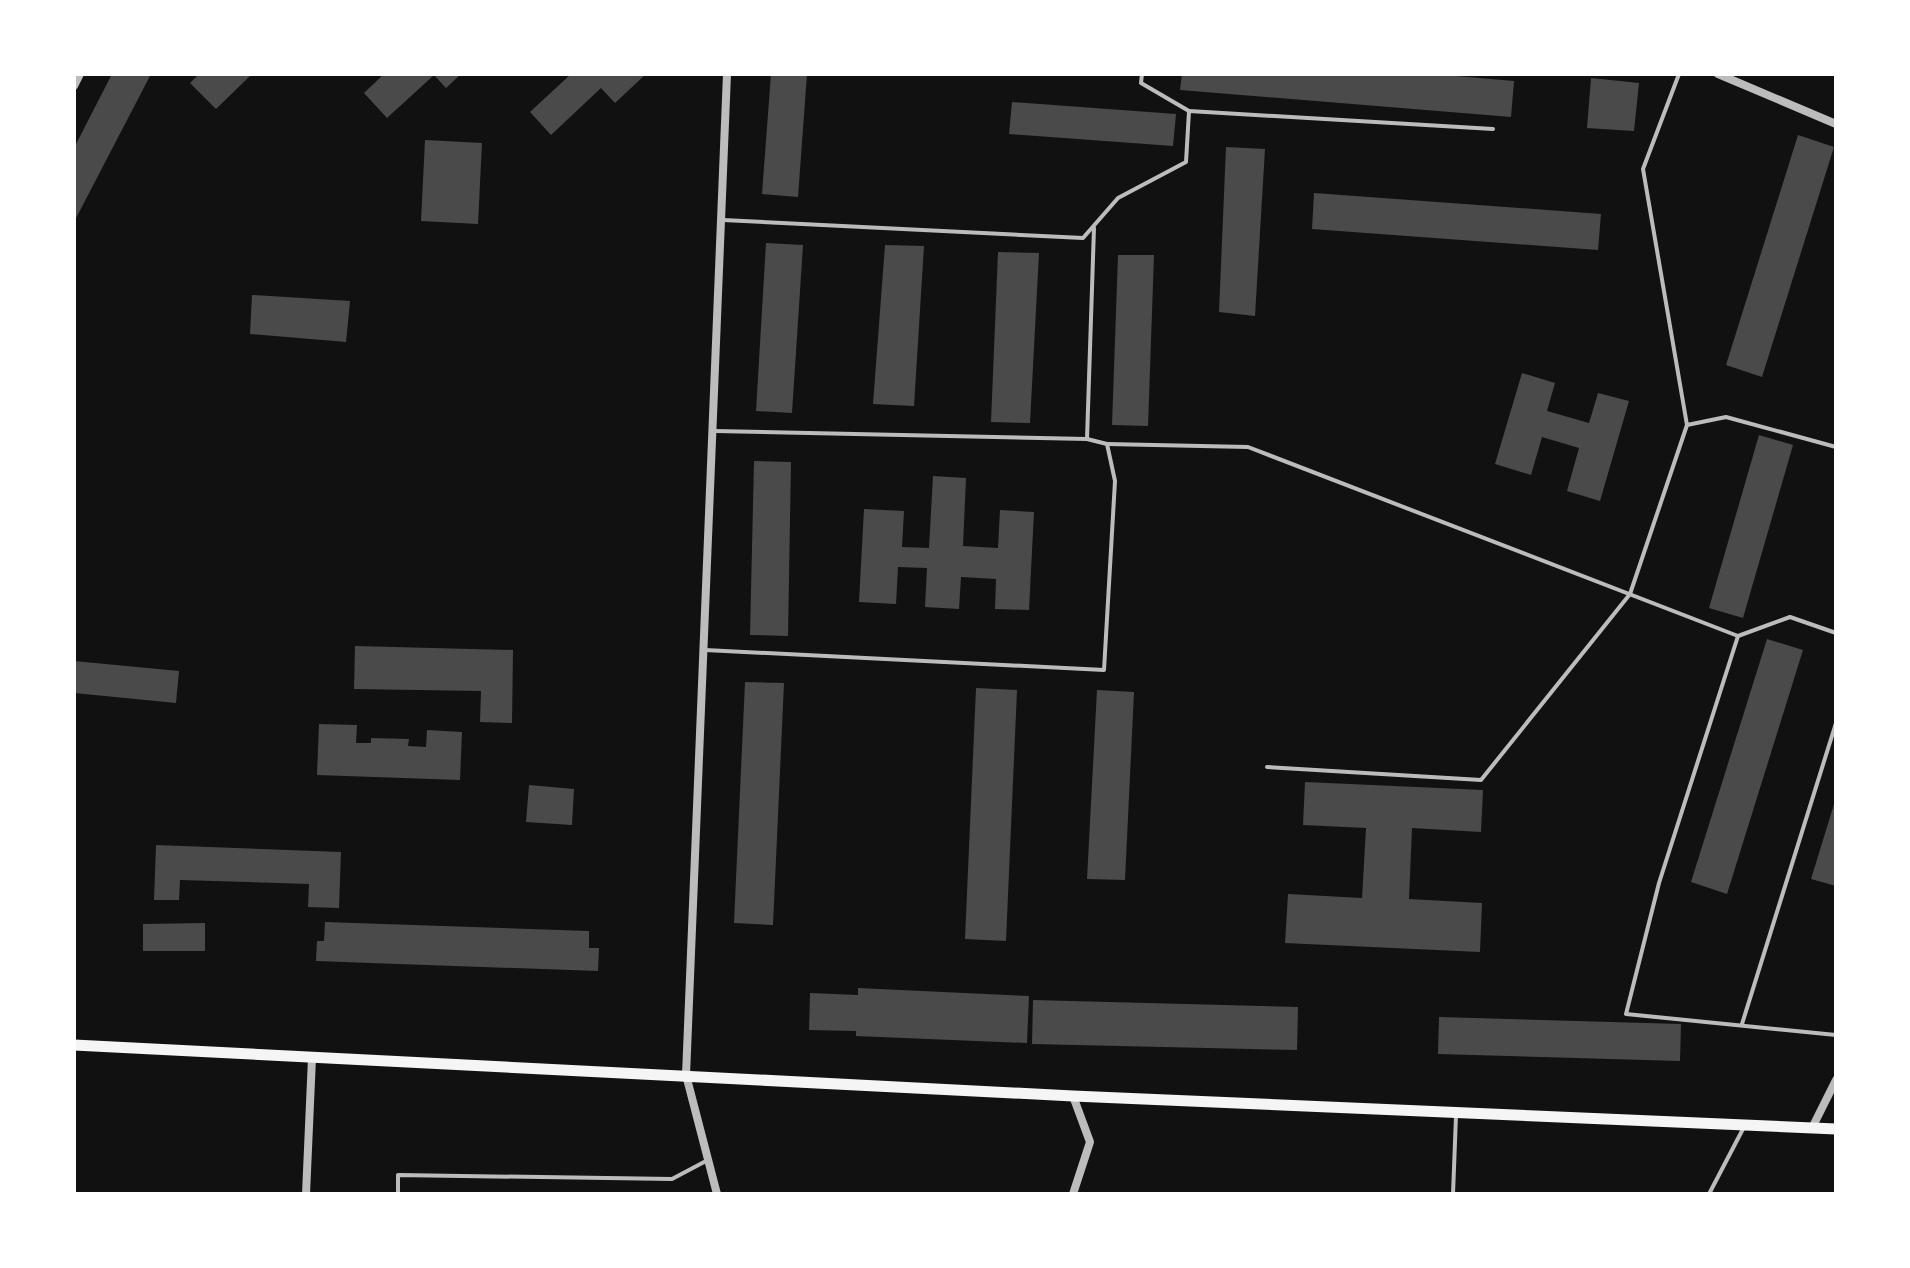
<svg xmlns="http://www.w3.org/2000/svg" width="1910" height="1268" viewBox="0 0 1910 1268" font-family="'Noto Sans',sans-serif">
	<style>
		.building { fill: #4a4a4a }
		.lines { fill: none; stroke-linecap: round; stroke-linejoin: round }
		.service { stroke: #bcbcbc; stroke-width: 4 }
		.minor { stroke: #bcbcbc; stroke-width: 8 }
		.secondary { stroke: #f5f5f5; stroke-width: 11 }
	</style>
	<rect width="100%" height="100%" fill="#111"/>
	<g class="building">
		<path d="M 112,74 L 151,74 L 74,222 L 74,148 Z"/>
		<path d="M 199,74 L 252,74 L 216,109 L 190,83 Z"/>
		<path d="M 384,74 L 461,74 L 446,88 L 434,75 L 387,118 L 364,93 Z"/>
		<path d="M 571,74 L 590,75 L 646,74 L 615,103 L 601,88 L 551,135 L 530,112 Z"/>
		<path d="M 771,74 L 807,74 L 798,197 L 762,194 Z"/>
		<path d="M 1182,74 L 1433,74 L 1514,81 L 1511,117 L 1180,90 Z"/>
		<path d="M 1591,78 L 1639,83 L 1634,131 L 1587,128 Z"/>
		<path d="M 1012,102 L 1176,114 L 1173,146 L 1009,134 Z"/>
		<path d="M 1798,135 L 1834,147 L 1762,377 L 1726,365 Z"/>
		<path d="M 425,140 L 482,143 L 478,224 L 421,221 Z"/>
		<path d="M 1226,147 L 1265,149 L 1255,316 L 1219,312 Z"/>
		<path d="M 1314,193 L 1601,214 L 1598,250 L 1312,229 Z"/>
		<path d="M 766,243 L 803,245 L 792,413 L 756,411 Z"/>
		<path d="M 885,245 L 924,246 L 914,406 L 873,404 Z"/>
		<path d="M 998,252 L 1039,253 L 1030,423 L 991,422 Z"/>
		<path d="M 1118,255 L 1154,255 L 1148,426 L 1112,425 Z"/>
		<path d="M 252,295 L 350,301 L 346,342 L 250,334 Z"/>
		<path d="M 1522,373 L 1555,383 L 1547,411 L 1589,423 L 1598,393 L 1629,401 L 1600,501 L 1567,491 L 1579,448 L 1542,437 L 1531,475 L 1495,464 Z"/>
		<path d="M 1759,435 L 1793,445 L 1743,618 L 1709,608 Z"/>
		<path d="M 754,461 L 791,462 L 788,636 L 750,635 Z"/>
		<path d="M 933,476 L 966,478 L 963,546 L 998,548 L 1000,510 L 1034,512 L 1029,610 L 995,609 L 996,579 L 961,577 L 959,609 L 925,607 L 927,568 L 898,567 L 896,604 L 859,602 L 864,509 L 904,511 L 902,547 L 929,548 Z"/>
		<path d="M 1767,639 L 1803,650 L 1727,894 L 1691,882 Z"/>
		<path d="M 355,646 L 513,650 L 512,723 L 480,722 L 481,691 L 354,689 Z"/>
		<path d="M 74,661 L 179,671 L 176,703 L 74,693 Z"/>
		<path d="M 745,682 L 784,683 L 773,925 L 734,923 Z"/>
		<path d="M 976,688 L 1017,690 L 1006,941 L 965,939 Z"/>
		<path d="M 1097,690 L 1134,692 L 1125,880 L 1087,879 Z"/>
		<path d="M 319,724 L 357,725 L 356,743 L 371,743 L 371,738 L 409,739 L 408,746 L 426,747 L 427,730 L 462,732 L 460,780 L 317,775 Z"/>
		<path d="M 1305,782 L 1483,790 L 1481,832 L 1412,828 L 1409,899 L 1482,903 L 1480,952 L 1285,943 L 1288,894 L 1362,898 L 1366,828 L 1303,825 Z"/>
		<path d="M 529,785 L 574,789 L 572,825 L 526,822 Z"/>
		<path d="M 1835,801 L 1836,801 L 1836,886 L 1811,879 Z"/>
		<path d="M 156,845 L 341,852 L 339,908 L 308,907 L 309,884 L 180,880 L 179,900 L 154,900 Z"/>
		<path d="M 325,922 L 589,931 L 589,948 L 599,948 L 598,971 L 316,961 L 317,941 L 324,941 Z"/>
		<path d="M 205,923 L 205,951 L 143,951 L 143,924 Z"/>
		<path d="M 858,988 L 1029,996 L 1027,1043 L 856,1036 L 856,1031 L 809,1030 L 810,993 L 858,995 Z"/>
		<path d="M 1033,1000 L 1298,1007 L 1297,1050 L 1032,1044 Z"/>
		<path d="M 1439,1017 L 1681,1024 L 1680,1061 L 1438,1054 Z"/>
	</g>
	<g class="lines">
		<g class="service">
			<path d="M 1679,74 L 1643,169 L 1687,425"/>
			<path d="M 1189,111 L 1493,129"/>
			<path d="M 723,220 L 1083,238 L 1118,198 L 1186,162 L 1189,111 L 1141,83 L 1142,74"/>
			<path d="M 1087,439 L 1094,228"/>
			<path d="M 1107,444 L 1248,447 L 1738,636 L 1790,617 L 1836,633"/>
			<path d="M 1738,636 L 1659,883 L 1626,1014 L 1836,1035"/>
			<path d="M 705,650 L 1104,670 L 1115,481 L 1107,444 L 1087,439 L 715,431"/>
			<path d="M 1267,767 L 1481,780 L 1630,594 L 1687,425 L 1726,417 L 1836,447"/>
			<path d="M 1742,1024 L 1836,723"/>
			<path d="M 398,1194 L 398,1175 L 672,1179 L 706,1161"/>
			<path d="M 1453,1194 L 1456,1116"/>
			<path d="M 1709,1194 L 1744,1127"/>
		</g>
		<g class="minor">
			<path d="M 1718,74 L 1836,124"/>
			<path d="M 74,86 L 80,74"/>
			<path d="M 1812,1128 L 1836,1080"/>
			<path d="M 306,1194 L 312,1058"/>
			<path d="M 717,1194 L 686,1075 L 727,74"/>
			<path d="M 1073,1194 L 1090,1142 L 1073,1096"/>
		</g>
		<path class="secondary" d="M 74,1045 L 1073,1096 L 1836,1129"/>
	</g>
	<rect width="1910" height="1268" fill="none" stroke="#ffffff" stroke-width="152"/>
</svg>
